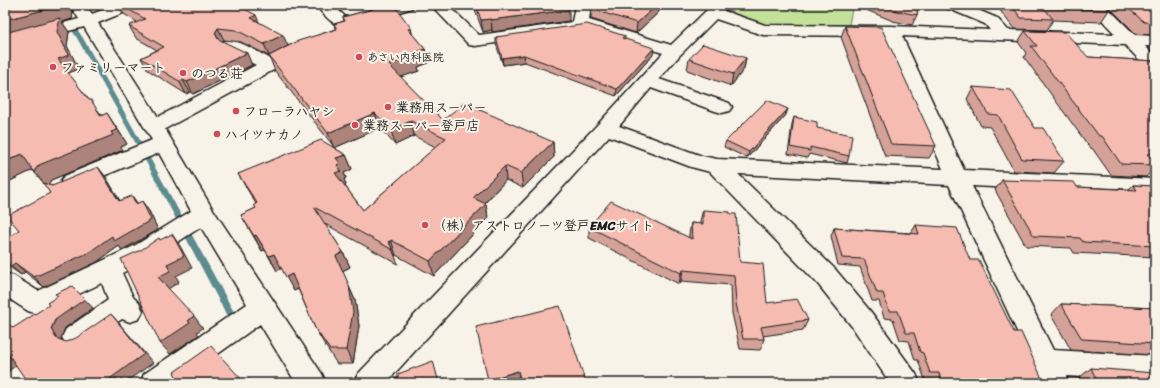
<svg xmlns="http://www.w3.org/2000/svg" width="1160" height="388" viewBox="0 0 1160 388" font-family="Sriracha,'Klee One',sans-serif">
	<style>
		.green { fill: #c4e199; stroke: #707e5a }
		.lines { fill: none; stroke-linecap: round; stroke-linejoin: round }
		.stream { fill: #5b8c90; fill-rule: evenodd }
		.minor-casing { stroke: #1c1c1c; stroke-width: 3 }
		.minor { fill: #f7f3e8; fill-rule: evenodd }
		.wall { fill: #d4a298; stroke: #1c1c1c; fill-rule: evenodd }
		.shaded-wall { fill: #ac847c; stroke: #1c1c1c }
		.building { fill: #f6bcb1; stroke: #1c1c1c }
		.poi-dot { fill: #d1495b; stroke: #f7f3e8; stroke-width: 1.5 }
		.labels { text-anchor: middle; stroke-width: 4; stroke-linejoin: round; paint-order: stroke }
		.far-poi-label { font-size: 11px; font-weight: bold; fill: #1c1c1c; stroke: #f7f3e8; text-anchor: start }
		.poi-label { font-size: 13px; font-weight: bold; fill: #1c1c1c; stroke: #f7f3e8; text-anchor: start }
	</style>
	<rect width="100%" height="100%" fill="#f7f3e8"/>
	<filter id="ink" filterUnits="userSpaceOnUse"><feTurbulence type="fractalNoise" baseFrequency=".025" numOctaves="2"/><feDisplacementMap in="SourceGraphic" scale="8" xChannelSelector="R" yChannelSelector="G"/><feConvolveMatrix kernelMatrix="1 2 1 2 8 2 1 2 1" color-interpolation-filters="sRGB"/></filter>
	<g filter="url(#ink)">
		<path class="green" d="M 734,5 L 835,5 L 852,9 L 849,25 L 762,25 L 732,14 L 731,7 Z"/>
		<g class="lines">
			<path class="stream" d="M 47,5 L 53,5 L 66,13 L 83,38 L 151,160 L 234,312 L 235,315 L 234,318 L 231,319 L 228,318 L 145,160 L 77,38 L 62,15 Z"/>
			<g class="minor-casing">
				<g id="minor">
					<path d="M 70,5 L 86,5 L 92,14 L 115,5 L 137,5 L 135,8 L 98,23 L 158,117 L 256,65 L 224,49 L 222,45 L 224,41 C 239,38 256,52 269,58 C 280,52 291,43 303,46 L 306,50 L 303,54 L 165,129 L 212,208 L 322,374 L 326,383 L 296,383 L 260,324 L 177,383 L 140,383 L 144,374 L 247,304 L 201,227 L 150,260 L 122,273 L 133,297 L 139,303 L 143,311 L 139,319 L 130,322 L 122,319 L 84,345 L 75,349 L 66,345 L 62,337 L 66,329 L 108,300 L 102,283 L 37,314 L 28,311 L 5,296 L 5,273 L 14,276 L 38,291 L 134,246 L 191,211 L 159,153 L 72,189 L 64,186 L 61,181 L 64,176 L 152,140 L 84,27 L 5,48 L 5,38 L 79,19 Z"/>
					<path d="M 316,5 L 333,5 L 353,24 L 351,27 C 338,31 323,15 316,5 Z"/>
					<path d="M 390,5 L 414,5 L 412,8 L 368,22 L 362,20 L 360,17 L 362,14 Z"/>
					<path d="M 431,5 L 448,5 L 479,35 L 572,22 L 575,5 L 591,5 L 589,20 L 671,45 L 712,5 L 729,5 L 724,11 L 765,25 L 891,26 L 990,30 L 985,24 L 947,8 L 945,5 L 966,5 L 997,18 L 1008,30 L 1115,34 L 1088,5 L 1105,5 L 1135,35 L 1155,36 L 1155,46 L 1145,46 L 1155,56 L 1155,71 L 1149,70 L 1125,45 L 902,36 L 964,170 L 1155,179 L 1155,195 L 972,186 L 1053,350 L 1155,356 L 1155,382 L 1066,376 L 1069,383 L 1041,383 L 949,185 L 738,174 L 835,269 L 871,312 L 916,374 L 920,383 L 890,383 L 853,328 L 817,283 L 710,172 L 691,167 L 609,136 L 386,383 L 354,383 L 358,374 L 599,123 L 663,53 L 587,30 L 475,46 L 469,45 ZM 716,19 L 763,35 L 885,36 L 943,169 L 717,159 L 702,156 L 619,126 L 651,88 L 715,111 L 722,113 L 729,111 L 732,107 L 729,103 L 659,79 L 680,55 Z"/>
				</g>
			</g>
			<use href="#minor" class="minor"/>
		</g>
		<g class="wall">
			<path d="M 5,5 L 73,12 L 72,19 L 62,22 L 69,32 L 67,46 L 79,69 L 68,73 L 89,100 L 102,115 L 117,128 L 127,144 L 121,147 L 123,150 L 51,180 L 48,184 L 52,186 L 106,177 L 120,201 L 132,196 L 137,204 L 149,211 L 158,230 L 122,250 L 119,246 L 97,262 L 44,287 L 25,272 L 21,275 L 5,264 L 5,240 L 19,230 L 50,193 L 44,183 L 33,170 L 8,182 L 5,178 Z"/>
			<path d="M 118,5 L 253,5 L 244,9 L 287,46 L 335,29 L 334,24 L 344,21 L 343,17 L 372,9 L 371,7 L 411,28 L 412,34 L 425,49 L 428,63 L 418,67 L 419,71 L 400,77 L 443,120 L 553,142 L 554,157 L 523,188 L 506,180 L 485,203 L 486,204 L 488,218 L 434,276 L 396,255 L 395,256 L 398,264 L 325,224 L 343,252 L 350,267 L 342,271 L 355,300 L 359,326 L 353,364 L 337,364 L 323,342 L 315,328 L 298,289 L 294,291 L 282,268 L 277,271 L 265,250 L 262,251 L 241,215 L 256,208 L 254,205 L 256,204 L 238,174 L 334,147 L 275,71 L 269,56 L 241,42 L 224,40 L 223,41 L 252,65 L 193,94 L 190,92 L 186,94 L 148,70 L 141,58 L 157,50 L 136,38 L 129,26 L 137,22 L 124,14 ZM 380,128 L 395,145 L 414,136 L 436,147 L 363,210 L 345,186 L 346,185 L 344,179 L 346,178 L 344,173 L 352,169 L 346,155 L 334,148 Z"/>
			<path d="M 473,5 L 566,5 L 569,21 L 492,32 L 492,30 L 483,32 Z"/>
			<path d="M 854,5 L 918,5 L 917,15 L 912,25 L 893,21 Z"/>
			<path d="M 996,5 L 1104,5 L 1109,10 L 1101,22 L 1053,20 L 1047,30 L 1014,29 Z"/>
			<path d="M 1107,5 L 1155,5 L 1155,35 L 1136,34 Z"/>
			<path d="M 591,9 L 659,12 L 636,33 L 591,19 Z"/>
			<path d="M 845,26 L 936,146 L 929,158 L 885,156 L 841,37 Z"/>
			<path d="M 1025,31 L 1088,57 L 1155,61 L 1155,168 L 1146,177 L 1111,175 L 1092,148 L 1090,148 L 1024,57 L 1026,53 L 1018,42 Z"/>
			<path d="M 625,36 L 625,39 L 653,55 L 616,96 L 525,62 L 503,65 L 496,44 L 496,37 Z"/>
			<path d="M 1155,39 L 1155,54 L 1149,48 Z"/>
			<path d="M 746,58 L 744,69 L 731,86 L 687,70 L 689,59 Z"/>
			<path d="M 973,87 L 1035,128 L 1064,161 L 1054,173 L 1014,171 L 990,127 L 981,126 L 967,99 Z"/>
			<path d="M 786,115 L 747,158 L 724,147 L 726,141 Z"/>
			<path d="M 794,117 L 817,128 L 849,156 L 847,163 L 809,154 L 807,158 L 788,154 L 792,124 Z"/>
			<path d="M 1002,180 L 1077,187 L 1129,189 L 1133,185 L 1155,186 L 1155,257 L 1074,253 L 1071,248 L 1026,246 L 995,190 Z"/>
			<path d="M 703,210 L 740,262 L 767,303 L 808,320 L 803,330 L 763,336 L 764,339 L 760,350 L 740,349 L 732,313 L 731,285 L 681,281 L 679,284 L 589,238 L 589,227 L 689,238 L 689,234 L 691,223 L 700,224 L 700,221 Z"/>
			<path d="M 916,225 L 970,260 L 1044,383 L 934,383 L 933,380 L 925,380 L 918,360 L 915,360 L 909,341 L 900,340 L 893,319 L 884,318 L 879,301 L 872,301 L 860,267 L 838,265 L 831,236 L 834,228 L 911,233 Z"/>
			<path d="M 1061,304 L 1155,308 L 1155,355 L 1071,350 L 1051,315 Z"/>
			<path d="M 1091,368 L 1155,383 L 1081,383 L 1079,378 Z"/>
		</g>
		<g class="shaded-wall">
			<path d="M 63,5 L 69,5 L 73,12 L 72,19 L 62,22 L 69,32 L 67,46 L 79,69 L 68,73 L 5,36 L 5,20 Z"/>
			<path d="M 231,5 L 253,5 L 235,13 Z"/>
			<path d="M 657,5 L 660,5 L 659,12 L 636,33 L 637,23 Z"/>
			<path d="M 569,10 L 569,21 L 492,32 L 491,20 Z"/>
			<path d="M 256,15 L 261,27 L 251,18 Z"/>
			<path d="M 491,19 L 492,30 L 483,32 L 481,20 Z"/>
			<path d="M 218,28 L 224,40 L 221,44 L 215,33 Z"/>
			<path d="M 411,28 L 414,42 L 408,29 Z"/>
			<path d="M 283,35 L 288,46 L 269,56 L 264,44 Z"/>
			<path d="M 654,48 L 653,55 L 616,96 L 617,89 Z"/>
			<path d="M 425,49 L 428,63 L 418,67 L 419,71 L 392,80 L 389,65 L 413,53 Z"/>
			<path d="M 247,53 L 252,65 L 193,94 L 187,82 Z"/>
			<path d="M 524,55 L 525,62 L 503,65 L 502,58 Z"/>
			<path d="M 746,58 L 744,69 L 731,86 L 733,74 Z"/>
			<path d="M 183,80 L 190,92 L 186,94 L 179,81 Z"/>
			<path d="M 788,109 L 786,115 L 747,158 L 749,152 Z"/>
			<path d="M 107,113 L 127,144 L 121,147 L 123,150 L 51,180 L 48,185 L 48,188 L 35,173 L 35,170 L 39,165 Z"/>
			<path d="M 375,113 L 380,128 L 334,148 L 328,133 Z"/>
			<path d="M 411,121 L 414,136 L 395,145 L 391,130 Z"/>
			<path d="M 553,142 L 554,157 L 523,188 L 521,173 Z"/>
			<path d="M 22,154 L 35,169 L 8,182 L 5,178 L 5,162 Z"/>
			<path d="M 346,155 L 352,169 L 344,173 L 346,178 L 344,179 L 346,185 L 341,188 L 335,173 L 337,165 L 336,158 Z"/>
			<path d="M 505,166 L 506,180 L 476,212 L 473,198 Z"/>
			<path d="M 98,167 L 106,177 L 126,211 L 119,201 Z"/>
			<path d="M 132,196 L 139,205 L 136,204 Z"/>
			<path d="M 142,201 L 149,211 L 158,230 L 122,250 L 119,246 L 97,262 L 44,287 L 34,277 Z"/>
			<path d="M 486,204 L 488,218 L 434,276 L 430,261 Z"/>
			<path d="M 172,234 L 180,246 L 192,268 L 176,276 L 179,282 L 168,289 L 158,277 L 167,264 Z"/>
			<path d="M 256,235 L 265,250 L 262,251 L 254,236 Z"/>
			<path d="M 391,240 L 396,255 L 395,256 L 389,242 Z"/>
			<path d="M 343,252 L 350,267 L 342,271 L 355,300 L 359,326 L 353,364 L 346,350 L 336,256 Z"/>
			<path d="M 274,254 L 282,268 L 277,271 L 269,256 Z"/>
			<path d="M 15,263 L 25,272 L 21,275 L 11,266 Z"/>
			<path d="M 683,270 L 681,281 L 679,284 L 681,273 Z"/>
			<path d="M 292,274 L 300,288 L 294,291 L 286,277 Z"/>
			<path d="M 72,286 L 93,308 L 65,328 L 61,338 L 65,346 L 56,338 L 51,329 Z"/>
			<path d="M 111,314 L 119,323 L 153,363 L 124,383 L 104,383 Z"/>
			<path d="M 194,316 L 203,328 L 197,332 L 199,335 L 170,354 L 160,343 L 188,321 Z"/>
			<path d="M 9,355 L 19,363 L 5,374 L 5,358 Z"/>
			<path d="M 518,371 L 520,383 L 489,383 L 488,380 Z"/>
		</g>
		<g class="building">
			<path d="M 5,5 L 63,5 L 5,20 Z"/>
			<path d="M 121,5 L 237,5 L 256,15 L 251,18 L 283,35 L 264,44 L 236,30 L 218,28 L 215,33 L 218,39 L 247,53 L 187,82 L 183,80 L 179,81 L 141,58 L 164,47 L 129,26 L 145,19 Z"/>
			<path d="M 379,5 L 394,5 L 411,28 L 408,29 L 425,49 L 413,53 L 415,56 L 389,65 L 443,120 L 464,103 L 553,142 L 521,173 L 505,166 L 473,198 L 486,204 L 430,261 L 391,240 L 389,242 L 388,241 L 393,250 L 314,207 L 343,252 L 336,256 L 349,285 L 353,312 L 346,350 L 330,350 L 315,328 L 292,274 L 286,277 L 274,254 L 269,256 L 256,235 L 254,236 L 241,215 L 256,208 L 254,205 L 257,203 L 238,174 L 321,140 L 346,155 L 336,158 L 340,163 L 337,165 L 341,171 L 335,173 L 363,210 L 446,138 L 411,121 L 391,130 L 375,113 L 328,133 L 269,56 L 298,41 L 337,29 L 334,24 L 345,21 L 343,17 L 373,9 L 371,7 Z"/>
			<path d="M 476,5 L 566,5 L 569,10 L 491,20 L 491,19 L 481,20 Z"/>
			<path d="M 595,5 L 657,5 L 637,23 L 591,9 Z"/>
			<path d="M 883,5 L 918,5 L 917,15 L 897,11 Z"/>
			<path d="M 1011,5 L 1104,5 L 1109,10 L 1044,8 L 1053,19 L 1021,18 Z"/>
			<path d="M 1125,5 L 1155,5 L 1155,23 L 1144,22 Z"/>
			<path d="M 60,18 L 57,32 L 69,55 L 58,59 L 89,100 L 91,100 L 101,116 L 107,113 L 117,130 L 111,132 L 113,135 L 39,165 L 35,170 L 35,173 L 22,154 L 5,162 L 5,33 Z"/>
			<path d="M 587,24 L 625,36 L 622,38 L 654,48 L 617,89 L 524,55 L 502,58 L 496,37 Z"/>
			<path d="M 845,26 L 881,27 L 936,146 L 891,144 Z"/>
			<path d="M 1025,31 L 1065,32 L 1088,57 L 1155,61 L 1155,154 L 1147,154 L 1155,163 L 1155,165 L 1121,164 L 1102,136 L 1099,136 L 1031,46 L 1037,46 Z"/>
			<path d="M 703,44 L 746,58 L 733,74 L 689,59 Z"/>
			<path d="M 973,87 L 1011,90 L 1035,128 L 1043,128 L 1064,161 L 1022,159 L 998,115 L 988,114 Z"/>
			<path d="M 767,100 L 788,109 L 749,152 L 726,141 Z"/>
			<path d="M 794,117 L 817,122 L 817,128 L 852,135 L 849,156 L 810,147 L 810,151 L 790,147 Z"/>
			<path d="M 98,167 L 119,201 L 132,196 L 136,204 L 142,201 L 151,220 L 114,241 L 112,236 L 88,253 L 34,277 L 15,263 L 11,266 L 5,262 L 5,240 L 19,230 L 7,216 L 50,193 L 43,183 L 52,186 Z"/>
			<path d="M 1002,180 L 1074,182 L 1077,187 L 1137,190 L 1133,185 L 1155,186 L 1155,246 L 1083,242 L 1080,238 L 1034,236 Z"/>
			<path d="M 611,201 L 692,239 L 691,223 L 703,224 L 703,210 L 730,212 L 730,214 L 736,214 L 740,262 L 763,264 L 767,303 L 797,299 L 808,320 L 761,327 L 764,339 L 743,339 L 736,303 L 734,275 L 683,270 L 681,273 L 589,227 Z"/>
			<path d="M 916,225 L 957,228 L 970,260 L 979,260 L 1014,332 L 1021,332 L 1044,383 L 942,383 L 939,373 L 930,373 L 923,353 L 920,352 L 914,333 L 906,333 L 898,311 L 889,311 L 883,293 L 877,293 L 864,259 L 842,258 L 834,228 L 919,234 Z"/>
			<path d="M 172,234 L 184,256 L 167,264 L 170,271 L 158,277 L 194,316 L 188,321 L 190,323 L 160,343 L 121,259 L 141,250 L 159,238 L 160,240 Z"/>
			<path d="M 72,286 L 85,299 L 55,320 L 51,329 L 56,338 L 66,342 L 76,338 L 111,314 L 144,354 L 104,383 L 28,383 L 9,355 L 5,358 L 5,321 L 13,328 L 49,305 L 47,303 L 58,296 L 55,294 Z"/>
			<path d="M 1061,304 L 1155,308 L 1155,344 L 1082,339 Z"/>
			<path d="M 560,306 L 586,383 L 521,383 L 518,371 L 488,380 L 476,327 Z"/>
			<path d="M 211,346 L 244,382 L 249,379 L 252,383 L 179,383 L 174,372 Z"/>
			<path d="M 433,361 L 439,383 L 388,383 L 388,382 L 398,378 L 398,374 Z"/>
			<path d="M 1091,368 L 1155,373 L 1155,383 L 1098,383 Z"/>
		</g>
	</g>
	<g class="poi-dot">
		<circle cx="359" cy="57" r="4"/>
		<circle cx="53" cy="67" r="4"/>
		<circle cx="183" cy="73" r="4"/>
		<circle cx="388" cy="107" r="4"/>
		<circle cx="236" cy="111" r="4"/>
		<circle cx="355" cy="125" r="4"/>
		<circle cx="217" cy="134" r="4"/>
		<circle cx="425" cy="225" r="4"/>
	</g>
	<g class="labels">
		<g class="far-poi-label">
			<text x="367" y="61">あさい内科医院</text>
		</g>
		<g class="poi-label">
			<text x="61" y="72">ファミリーマート</text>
			<text x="191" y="78">のつる荘</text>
			<text x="396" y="112">業務用スーパー</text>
			<text x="244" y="116">フローラハヤシ</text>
			<text x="363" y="130">業務スーパー登戸店</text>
			<text x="225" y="139">ハイツナカノ</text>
			<text x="433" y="230">（株）アストロノーツ登戸EMCサイト</text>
		</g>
	</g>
	<rect width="1160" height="388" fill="none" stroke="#f7f3e8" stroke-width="20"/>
	<rect x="10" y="10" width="1140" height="368" fill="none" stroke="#1c1c1c" stroke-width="1.5" filter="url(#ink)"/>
</svg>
